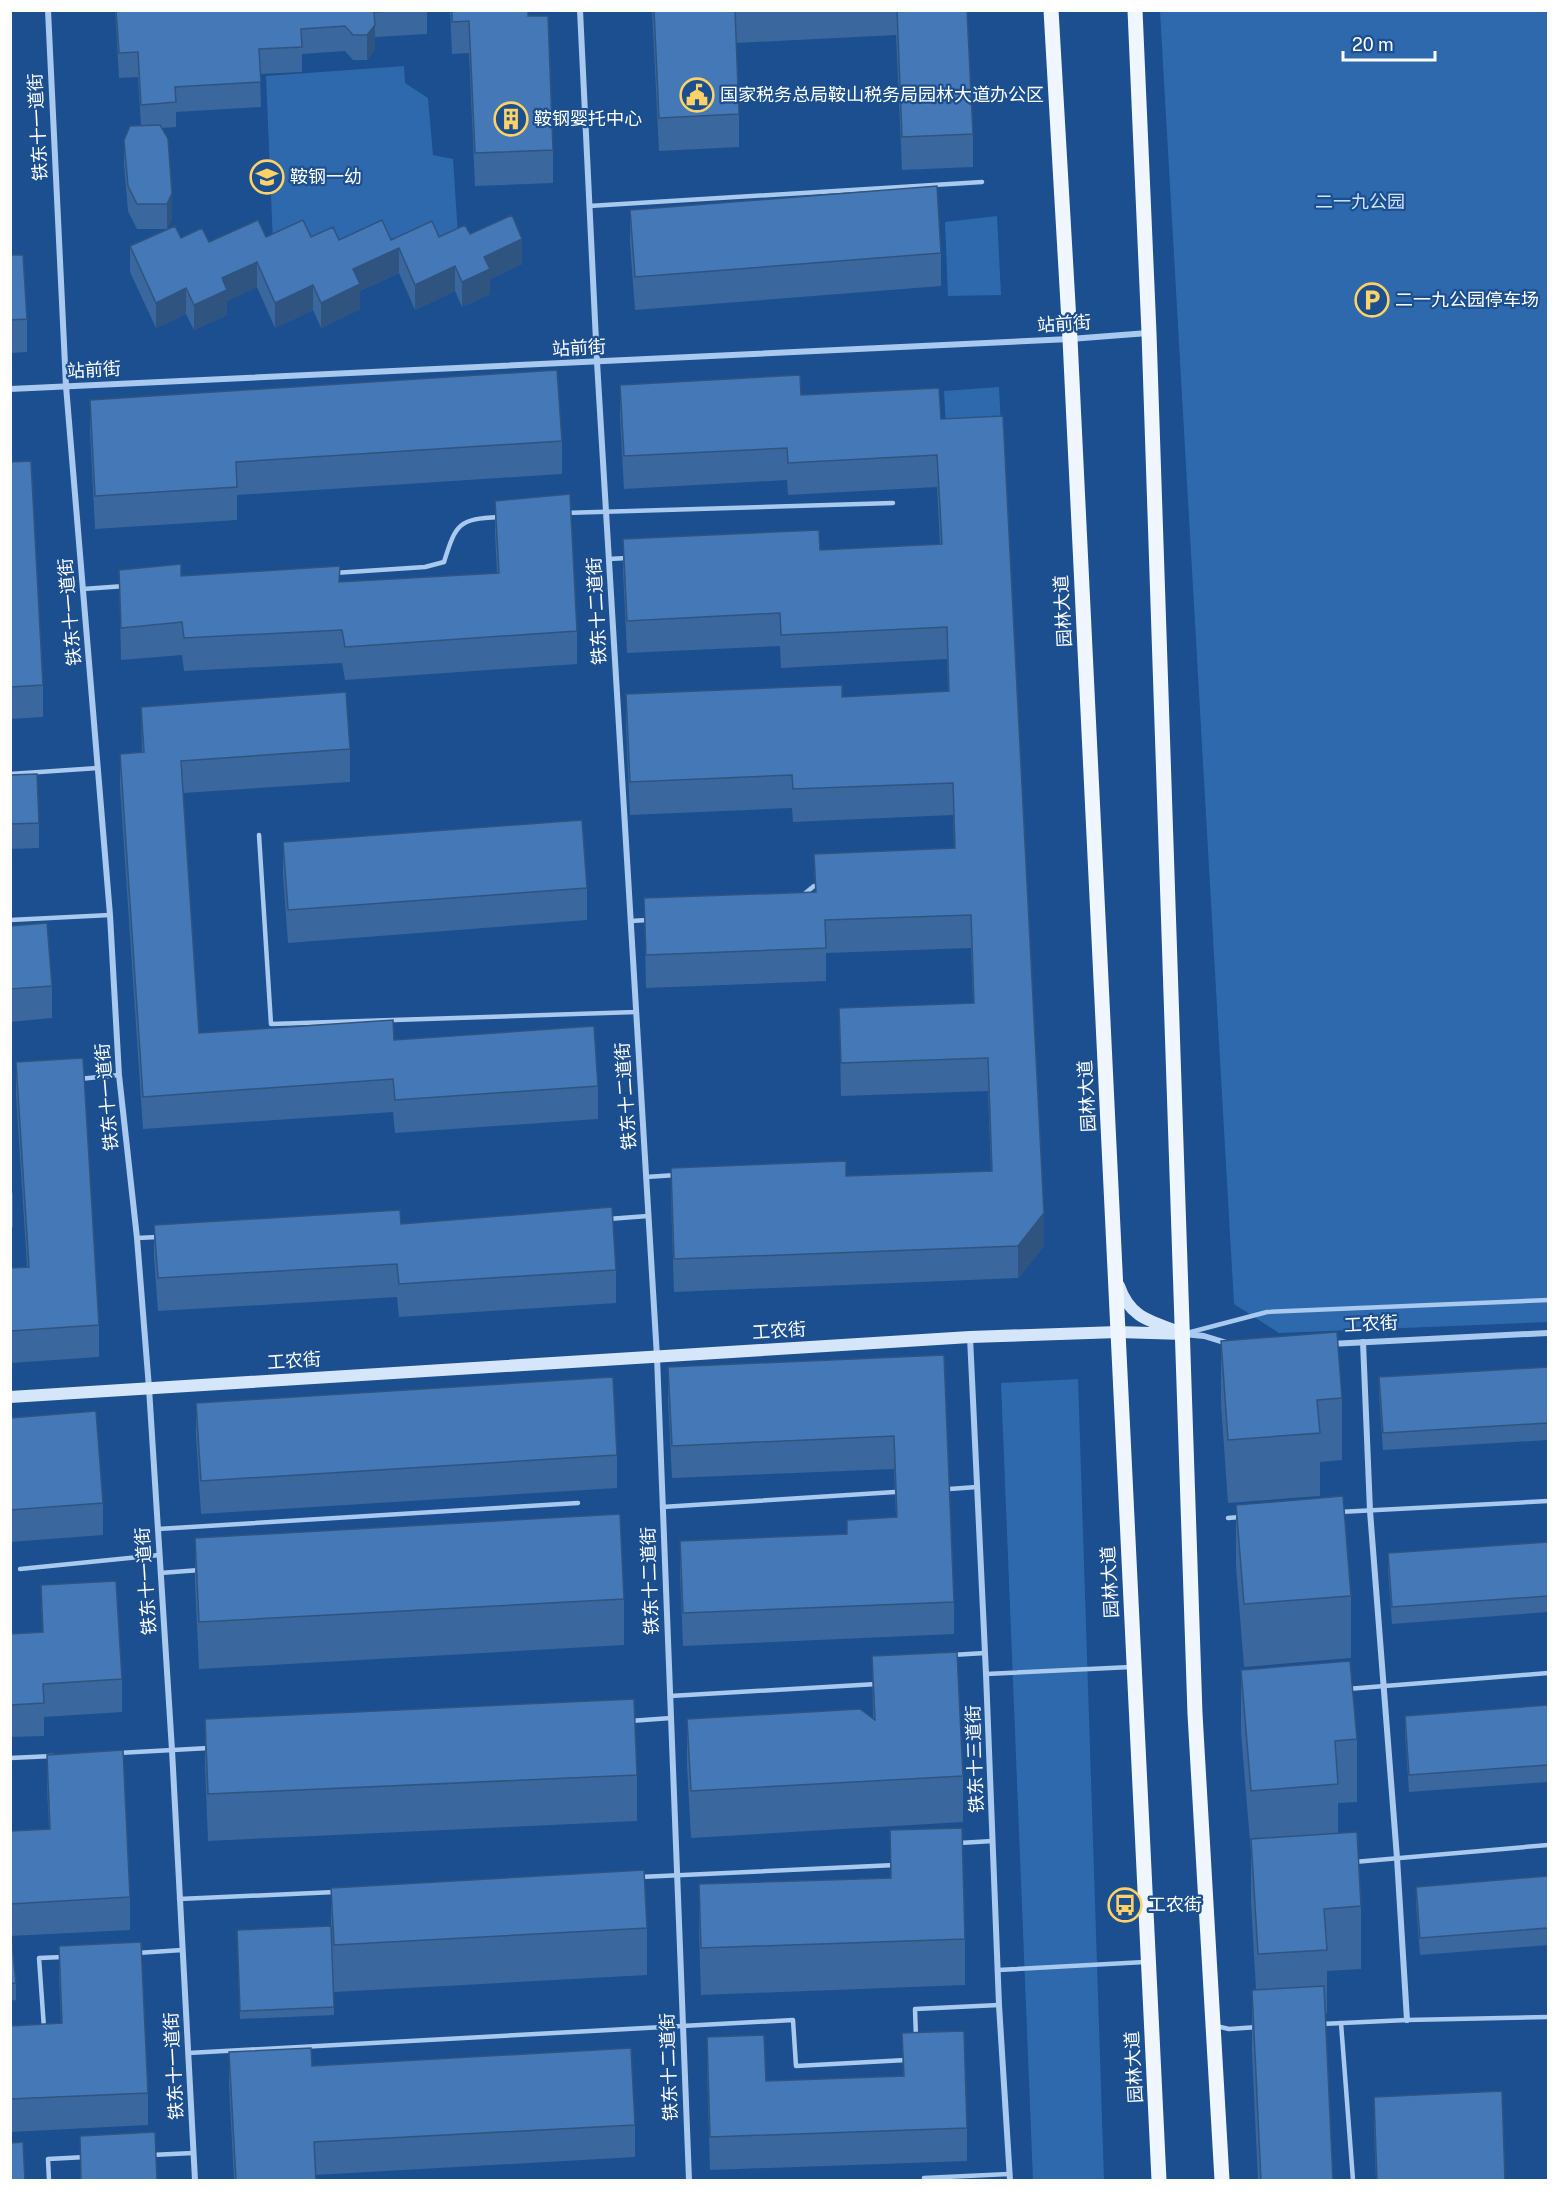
<svg xmlns="http://www.w3.org/2000/svg" width="1559" height="2191" viewBox="0 0 1559 2191" font-family="'Public Sans','Noto Sans SC',sans-serif">
	<style>
		.green { fill: #2e69ad }
		.lines { fill: none; stroke-linecap: round; stroke-linejoin: round }
		.lane { stroke: #a9c9ee; stroke-width: 4.5 }
		.street { stroke: #a9c9ee; stroke-width: 6 }
		.secondary { stroke: #d6e6fa; stroke-width: 12 }
		.primary { stroke: #f0f6ff; stroke-width: 15 }
		.wall { fill: #3a679d }
		.shaded-wall { fill: #305480 }
		.building { fill: #4478b7; stroke: #305480; stroke-width: 1.5 }
		.labels { text-anchor: middle; stroke-width: 4.5; stroke-linejoin: round; paint-order: stroke }
		.poi-label { font-size: 18px; fill: #fff; stroke: #1b4f8f; text-anchor: start }
		.street-label { font-size: 18px; fill: #fff; stroke: #1b4f8f }
		.park-label { font-size: 18px; fill: #cfe3fa; stroke: #1b4f8f }
	</style>
	<rect width="100%" height="100%" fill="#1b4f8f"/>
	<g class="green">
		<path d="M 1160,11 L 1548,11 L 1548,1322 L 1279,1333 L 1234,1304 Z"/>
		<path d="M 404,66 L 405,83 L 428,98 L 433,155 L 453,159 L 458,236 L 273,243 L 266,76 Z"/>
		<path d="M 997,216 L 1001,295 L 948,296 L 945,222 Z"/>
		<path d="M 999,387 L 1002,445 L 947,447 L 944,391 Z"/>
		<path d="M 1078,1379 L 1104,2180 L 1033,2180 L 1001,1383 Z"/>
	</g>
	<g class="lines">
		<g class="lane">
			<path d="M 589,206 L 982,182"/>
			<path d="M 564,513 L 893,503"/>
			<path d="M 609,559 L 627,558"/>
			<path d="M 334,573 L 425,567 L 444,562 C 456,523 459,519 499,517"/>
			<path d="M 83,589 L 125,586"/>
			<path d="M 10,774 L 98,768"/>
			<path d="M 259,835 L 271,1024 L 636,1012"/>
			<path d="M 803,895 L 814,886 L 818,886"/>
			<path d="M 10,920 L 110,915"/>
			<path d="M 630,921 L 648,920"/>
			<path d="M 79,1079 L 119,1075"/>
			<path d="M 646,1177 L 676,1175"/>
			<path d="M 10,1193 L 10,1227"/>
			<path d="M 608,1219 L 648,1216"/>
			<path d="M 137,1238 L 158,1237"/>
			<path d="M 1187,1333 L 1267,1312 L 1548,1300"/>
			<path d="M 949,1489 L 977,1487"/>
			<path d="M 662,1507 L 895,1492"/>
			<path d="M 1339,1512 L 1548,1501"/>
			<path d="M 1228,1518 L 1240,1517"/>
			<path d="M 158,1529 L 578,1503"/>
			<path d="M 20,1569 L 159,1555"/>
			<path d="M 160,1573 L 200,1570"/>
			<path d="M 952,1655 L 985,1653"/>
			<path d="M 986,1674 L 1131,1667"/>
			<path d="M 1347,1689 L 1548,1673"/>
			<path d="M 670,1696 L 877,1684"/>
			<path d="M 630,1721 L 671,1718"/>
			<path d="M 118,1753 L 209,1748"/>
			<path d="M 10,1758 L 53,1756"/>
			<path d="M 959,1843 L 993,1841"/>
			<path d="M 1354,1862 L 1548,1845"/>
			<path d="M 640,1877 L 895,1865"/>
			<path d="M 179,1899 L 335,1892"/>
			<path d="M 137,1953 L 182,1950"/>
			<path d="M 998,1970 L 1145,1962"/>
			<path d="M 1341,2023 L 1353,2180"/>
			<path d="M 1321,2024 L 1407,2020 L 1548,2017"/>
			<path d="M 1216,2026 L 1229,2029 L 1258,2027"/>
			<path d="M 44,2028 L 39,1958 L 63,1957"/>
			<path d="M 916,2038 L 915,2009 L 999,2005"/>
			<path d="M 188,2053 L 793,2020 L 796,2066 L 906,2060"/>
			<path d="M 151,2155 L 193,2153"/>
			<path d="M 49,2180 L 48,2159 L 86,2157"/>
			<path d="M 924,2180 L 924,2178 L 1009,2174"/>
		</g>
		<g class="street">
			<path d="M 48,10 L 66,386 L 110,915 L 119,1075 L 137,1238 L 149,1388 L 172,1750 L 195,2180"/>
			<path d="M 580,10 L 597,362 L 657,1357 L 689,2180"/>
			<path d="M 10,389 L 1070,339 L 1148,333"/>
			<path d="M 1184,1334 L 1204,1336 L 1227,1343"/>
			<path d="M 970,1337 L 986,1674 L 999,2005 L 1010,2180"/>
			<path d="M 1363,1342 L 1370,1511 L 1397,1858 L 1407,2020"/>
			<path d="M 1330,1344 L 1548,1333"/>
		</g>
		<g class="secondary">
			<path d="M 1119,1286 C 1129,1315 1146,1320 1174,1330"/>
			<path d="M 10,1397 L 970,1337 L 1118,1332 L 1184,1334"/>
		</g>
		<g class="primary">
			<path d="M 1051,10 L 1070,339 L 1159,2180"/>
			<path d="M 1135,10 L 1149,333 L 1195,1714 L 1222,2180"/>
		</g>
	</g>
	<g class="wall">
		<path d="M 115,10 L 427,10 L 427,34 L 375,37 L 375,50 L 367,60 L 353,60 L 345,51 L 302,54 L 302,72 L 260,74 L 261,107 L 176,112 L 176,127 L 161,128 L 172,218 L 167,229 L 137,229 L 128,211 L 124,165 L 124,140 L 141,126 L 138,77 L 119,78 Z"/>
		<path d="M 450,10 L 528,10 L 528,16 L 553,150 L 553,183 L 475,186 L 469,53 L 452,54 Z"/>
		<path d="M 652,10 L 967,10 L 973,134 L 973,167 L 902,170 L 896,35 L 736,43 L 739,114 L 739,147 L 659,151 Z"/>
		<path d="M 630,210 L 941,253 L 941,286 L 635,310 L 630,243 Z"/>
		<path d="M 470,234 L 522,264 L 490,279 L 490,294 L 462,307 L 455,291 L 415,310 L 399,273 L 360,291 L 360,309 L 321,328 L 313,310 L 275,328 L 257,287 L 227,301 L 227,315 L 194,330 L 186,314 L 156,328 L 130,272 L 130,246 L 181,238 L 209,242 L 266,237 L 311,237 L 339,240 L 391,240 Z"/>
		<path d="M 10,255 L 27,319 L 27,352 L 10,353 Z"/>
		<path d="M 620,385 L 801,395 L 941,419 L 1044,1246 L 1018,1278 L 674,1292 L 671,1200 L 671,1168 L 846,1176 L 991,1171 L 988,1091 L 841,1096 L 839,1008 L 973,1003 L 971,948 L 826,953 L 826,981 L 646,988 L 644,898 L 815,892 L 814,854 L 954,848 L 953,815 L 793,822 L 792,808 L 630,815 L 626,727 L 626,694 L 842,697 L 948,691 L 947,659 L 781,668 L 780,646 L 627,653 L 623,572 L 623,539 L 820,550 L 940,544 L 937,487 L 788,495 L 787,480 L 624,489 L 620,417 Z"/>
		<path d="M 90,400 L 562,441 L 562,474 L 237,495 L 237,520 L 95,529 L 90,432 Z"/>
		<path d="M 10,462 L 43,685 L 43,717 L 10,719 Z"/>
		<path d="M 495,501 L 577,631 L 577,664 L 345,680 L 342,663 L 184,671 L 182,655 L 121,660 L 119,570 L 181,576 L 340,582 L 497,573 L 495,534 Z"/>
		<path d="M 141,707 L 350,749 L 350,782 L 183,793 L 199,1033 L 394,1040 L 598,1086 L 598,1119 L 395,1133 L 393,1112 L 143,1129 L 120,787 L 120,754 L 142,752 Z"/>
		<path d="M 10,775 L 39,823 L 39,848 L 10,849 Z"/>
		<path d="M 283,842 L 587,888 L 587,920 L 288,943 L 283,875 Z"/>
		<path d="M 10,926 L 52,986 L 52,1018 L 10,1022 Z"/>
		<path d="M 16,1062 L 99,1325 L 99,1357 L 10,1363 L 10,1268 L 27,1267 L 16,1095 Z"/>
		<path d="M 401,1224 L 616,1270 L 616,1303 L 399,1317 L 397,1297 L 158,1311 L 154,1257 L 154,1225 Z"/>
		<path d="M 1221,1341 L 1342,1398 L 1342,1460 L 1320,1462 L 1320,1496 L 1228,1503 L 1221,1404 Z"/>
		<path d="M 944,1355 L 954,1602 L 954,1634 L 683,1646 L 680,1573 L 680,1541 L 847,1534 L 847,1520 L 896,1517 L 894,1469 L 672,1478 L 668,1400 L 668,1367 Z"/>
		<path d="M 1548,1367 L 1548,1440 L 1383,1450 L 1379,1393 L 1379,1377 Z"/>
		<path d="M 196,1403 L 617,1455 L 617,1488 L 201,1514 L 196,1436 Z"/>
		<path d="M 10,1418 L 103,1503 L 103,1535 L 10,1542 Z"/>
		<path d="M 1236,1505 L 1351,1596 L 1351,1658 L 1244,1667 L 1236,1567 Z"/>
		<path d="M 195,1538 L 624,1599 L 624,1645 L 199,1669 L 195,1584 Z"/>
		<path d="M 1548,1542 L 1548,1612 L 1392,1624 L 1388,1570 L 1388,1553 Z"/>
		<path d="M 41,1585 L 122,1679 L 122,1712 L 44,1717 L 44,1736 L 10,1737 L 10,1634 L 42,1632 Z"/>
		<path d="M 872,1656 L 963,1776 L 963,1822 L 691,1838 L 687,1765 L 687,1719 L 873,1718 Z"/>
		<path d="M 1241,1670 L 1357,1739 L 1357,1802 L 1338,1803 L 1338,1833 L 1361,1906 L 1361,1969 L 1327,1971 L 1327,2013 L 1325,2013 L 1333,2181 L 1258,2181 L 1252,2053 L 1252,1990 L 1256,1990 L 1251,1902 L 1251,1854 L 1241,1733 Z"/>
		<path d="M 1548,1705 L 1548,1782 L 1409,1792 L 1405,1733 L 1405,1716 Z"/>
		<path d="M 205,1719 L 637,1775 L 637,1821 L 208,1841 L 205,1765 Z"/>
		<path d="M 47,1755 L 130,1897 L 130,1930 L 10,1936 L 10,1831 L 49,1829 L 47,1788 Z"/>
		<path d="M 890,1830 L 965,1939 L 965,1985 L 701,1995 L 699,1931 L 699,1884 L 890,1878 Z"/>
		<path d="M 1548,1876 L 1548,1945 L 1420,1955 L 1416,1904 L 1416,1887 Z"/>
		<path d="M 331,1888 L 647,1928 L 647,1975 L 334,1992 L 334,2015 L 240,2019 L 237,1939 L 331,1927 Z"/>
		<path d="M 10,1943 L 16,1983 L 16,2000 L 10,2001 Z"/>
		<path d="M 59,1946 L 148,2093 L 148,2125 L 10,2132 L 10,2026 L 61,2023 L 59,1978 Z"/>
		<path d="M 902,2033 L 967,2128 L 967,2161 L 710,2170 L 707,2069 L 707,2037 L 766,2081 L 903,2076 Z"/>
		<path d="M 229,2052 L 312,2066 L 635,2125 L 635,2157 L 315,2175 L 316,2181 L 234,2181 L 229,2085 Z"/>
		<path d="M 1374,2097 L 1505,2181 L 1376,2181 L 1374,2129 Z"/>
		<path d="M 80,2136 L 157,2181 L 80,2181 Z"/>
	</g>
	<g class="shaded-wall">
		<path d="M 375,25 L 375,50 L 367,60 L 367,35 Z"/>
		<path d="M 172,193 L 172,218 L 167,229 L 167,204 Z"/>
		<path d="M 522,239 L 522,264 L 490,279 L 490,294 L 462,307 L 462,282 L 484,257 Z"/>
		<path d="M 399,248 L 399,273 L 360,291 L 360,309 L 321,328 L 321,303 L 353,269 Z"/>
		<path d="M 257,262 L 257,287 L 227,301 L 227,315 L 194,330 L 194,305 L 222,278 Z"/>
		<path d="M 455,266 L 455,291 L 415,310 L 415,285 Z"/>
		<path d="M 313,285 L 313,310 L 275,328 L 275,303 Z"/>
		<path d="M 186,288 L 186,314 L 156,328 L 156,303 Z"/>
		<path d="M 1044,1213 L 1044,1246 L 1018,1278 L 1018,1246 Z"/>
	</g>
	<g class="building">
		<path d="M 116,10 L 400,10 L 374,12 L 375,25 L 367,35 L 353,35 L 345,26 L 301,29 L 302,47 L 259,49 L 261,82 L 175,87 L 176,102 L 141,105 L 138,52 L 119,53 Z"/>
		<path d="M 452,10 L 528,10 L 528,16 L 548,16 L 553,150 L 475,153 L 469,21 L 452,22 Z"/>
		<path d="M 654,10 L 735,10 L 739,114 L 659,118 Z"/>
		<path d="M 897,10 L 967,10 L 973,134 L 902,137 Z"/>
		<path d="M 160,125 L 168,139 L 172,193 L 167,204 L 137,204 L 128,186 L 124,140 L 130,126 Z"/>
		<path d="M 937,186 L 941,253 L 635,277 L 630,210 Z"/>
		<path d="M 512,215 L 522,239 L 484,257 L 490,269 L 462,282 L 455,266 L 415,285 L 399,248 L 353,269 L 360,284 L 321,303 L 313,285 L 275,303 L 257,262 L 222,278 L 227,290 L 194,305 L 186,288 L 156,303 L 130,246 L 175,226 L 181,238 L 202,228 L 209,242 L 258,220 L 266,237 L 303,220 L 311,237 L 333,227 L 339,240 L 382,220 L 391,240 L 432,221 L 439,237 L 465,225 L 470,234 Z"/>
		<path d="M 10,255 L 23,255 L 27,319 L 10,320 Z"/>
		<path d="M 557,370 L 562,441 L 236,462 L 237,487 L 95,496 L 90,400 Z"/>
		<path d="M 800,375 L 801,395 L 939,388 L 941,419 L 1003,416 L 1044,1213 L 1018,1246 L 674,1259 L 671,1168 L 846,1161 L 846,1176 L 992,1171 L 988,1058 L 841,1063 L 839,1008 L 974,1003 L 971,915 L 825,920 L 826,948 L 646,955 L 644,898 L 816,892 L 814,854 L 955,848 L 953,783 L 793,789 L 792,775 L 630,782 L 626,694 L 842,685 L 842,697 L 949,691 L 947,627 L 781,635 L 780,613 L 627,621 L 623,539 L 819,530 L 820,550 L 942,544 L 937,455 L 788,463 L 787,448 L 624,456 L 620,385 Z"/>
		<path d="M 31,461 L 43,685 L 10,687 L 10,462 Z"/>
		<path d="M 570,494 L 577,631 L 345,647 L 342,630 L 184,638 L 182,622 L 121,628 L 119,570 L 181,564 L 181,576 L 340,566 L 339,582 L 499,573 L 495,501 Z"/>
		<path d="M 346,692 L 350,749 L 181,761 L 199,1033 L 393,1020 L 394,1040 L 594,1026 L 598,1086 L 395,1100 L 393,1079 L 143,1097 L 120,754 L 144,752 L 141,707 Z"/>
		<path d="M 37,774 L 39,823 L 10,824 L 10,775 Z"/>
		<path d="M 582,820 L 587,888 L 288,910 L 283,842 Z"/>
		<path d="M 47,923 L 52,986 L 10,989 L 10,926 Z"/>
		<path d="M 83,1058 L 99,1325 L 10,1331 L 10,1268 L 29,1267 L 16,1062 Z"/>
		<path d="M 612,1207 L 616,1270 L 399,1284 L 397,1264 L 158,1278 L 154,1225 L 400,1210 L 401,1224 Z"/>
		<path d="M 1337,1332 L 1342,1398 L 1317,1400 L 1320,1433 L 1228,1440 L 1221,1341 Z"/>
		<path d="M 944,1355 L 954,1602 L 683,1613 L 680,1541 L 847,1534 L 847,1520 L 897,1517 L 894,1436 L 672,1446 L 668,1367 Z"/>
		<path d="M 1548,1367 L 1548,1423 L 1383,1433 L 1379,1377 Z"/>
		<path d="M 613,1377 L 617,1455 L 201,1481 L 196,1403 Z"/>
		<path d="M 96,1411 L 103,1503 L 10,1510 L 10,1418 Z"/>
		<path d="M 1343,1496 L 1351,1596 L 1244,1604 L 1236,1505 Z"/>
		<path d="M 620,1514 L 624,1599 L 199,1622 L 195,1538 Z"/>
		<path d="M 1548,1542 L 1548,1596 L 1392,1607 L 1388,1553 Z"/>
		<path d="M 116,1581 L 122,1679 L 43,1684 L 44,1703 L 10,1705 L 10,1634 L 43,1632 L 41,1585 Z"/>
		<path d="M 957,1652 L 963,1776 L 691,1791 L 687,1719 L 860,1709 L 875,1720 L 872,1656 Z"/>
		<path d="M 1350,1661 L 1357,1739 L 1335,1741 L 1338,1784 L 1251,1791 L 1241,1670 Z"/>
		<path d="M 634,1699 L 637,1775 L 208,1794 L 205,1719 Z"/>
		<path d="M 1548,1705 L 1548,1765 L 1409,1775 L 1405,1716 Z"/>
		<path d="M 123,1750 L 130,1897 L 10,1904 L 10,1831 L 50,1829 L 47,1755 Z"/>
		<path d="M 962,1828 L 965,1939 L 701,1948 L 699,1884 L 891,1878 L 890,1830 Z"/>
		<path d="M 1357,1832 L 1361,1906 L 1324,1909 L 1327,1950 L 1258,1954 L 1251,1839 Z"/>
		<path d="M 644,1870 L 647,1928 L 334,1945 L 331,1888 Z"/>
		<path d="M 1548,1876 L 1548,1928 L 1420,1938 L 1416,1887 Z"/>
		<path d="M 331,1926 L 334,2007 L 240,2011 L 237,1930 Z"/>
		<path d="M 141,1942 L 148,2093 L 10,2099 L 10,2026 L 62,2023 L 59,1946 Z"/>
		<path d="M 10,1943 L 12,1943 L 16,1983 L 10,1984 Z"/>
		<path d="M 1324,1986 L 1333,2181 L 1261,2181 L 1252,1990 Z"/>
		<path d="M 964,2031 L 967,2128 L 710,2137 L 707,2037 L 764,2035 L 766,2081 L 904,2076 L 902,2033 Z"/>
		<path d="M 311,2048 L 312,2066 L 631,2048 L 635,2125 L 314,2142 L 316,2181 L 236,2181 L 229,2052 Z"/>
		<path d="M 1502,2091 L 1505,2181 L 1377,2181 L 1374,2097 Z"/>
		<path d="M 155,2132 L 157,2181 L 81,2181 L 80,2136 Z"/>
		<path d="M 23,2142 L 25,2181 L 10,2181 L 10,2143 Z"/>
	</g>
	<defs>
		<g id="civic-ring" transform="scale(1.725)"><circle r="9.5" fill="#1b4f8f" stroke="#ffd166" stroke-width="1.5"/><path d="M-.6-6.5H3V-4.5H.6V-3L4-1V1h2V6H-6V1h2V-1L-.6-3ZM-1.2 2.5V6h2.4V2.5Z" fill="#ffd166"/></g>
		<g id="building-ring" transform="scale(1.725)"><circle r="9.5" fill="#1b4f8f" stroke="#ffd166" stroke-width="1.5"/><path d="M-4-6H4V6H1V3H-1V6H-4ZM-2.5-4.3h1.7v1.8h-1.7ZM.8-4.3h1.7v1.8H.8ZM-2.5-1h1.7V.8h-1.7ZM.8-1h1.7V.8H.8Z" fill="#ffd166"/></g>
		<g id="school-ring" transform="scale(1.725)"><circle r="9.5" fill="#1b4f8f" stroke="#ffd166" stroke-width="1.5"/><path d="M0-5L7-2L0 1L-7-2ZM-4 1L0 2.5L4 1V4Q0 6-4 4Z" fill="#ffd166"/></g>
		<g id="parking-ring" transform="scale(1.725)"><circle r="9.5" fill="#1b4f8f" stroke="#ffd166" stroke-width="1.5"/><path d="M-3.5-5.5H1a3.5 3.5 0 0 1 0 7H-1V5.5H-3.5ZM-1-3.4V-.6H.8a1.4 1.4 0 0 0 0-2.8Z" fill="#ffd166"/></g>
		<g id="bus-ring" transform="scale(1.725)"><circle r="9.5" fill="#1b4f8f" stroke="#ffd166" stroke-width="1.5"/><path d="M-5-6H5V4H4V6H2V4H-2V6H-4V4H-5ZM-3.5-4V0h7V-4ZM-3.5 1.2v1.5H-2V1.2ZM2 1.2v1.5H3.5V1.2Z" fill="#ffd166"/></g>
	</defs>
	<g fill-rule="evenodd">
		<use href="#civic-ring" x="697" y="95"/>
		<use href="#building-ring" x="511" y="119"/>
		<use href="#school-ring" x="267" y="177"/>
		<use href="#parking-ring" x="1372" y="300"/>
		<use href="#bus-ring" x="1125" y="1905"/>
	</g>
	<g class="labels">
		<g class="poi-label">
			<text x="720" y="101">国家税务总局鞍山税务局园林大道办公区</text>
			<text x="534" y="125">鞍钢婴托中心</text>
			<text x="290" y="183">鞍钢一幼</text>
			<text x="1395" y="306">二一九公园停车场</text>
			<text x="1148" y="1911">工农街</text>
		</g>
		<g class="street-label">
			<text transform="translate(38 127) rotate(-93)" y="6">铁东十一道街</text>
			<text transform="translate(1064 324) rotate(-4)" y="6">站前街</text>
			<text transform="translate(579 348) rotate(-3)" y="6">站前街</text>
			<text transform="translate(94 370) rotate(-3)" y="6">站前街</text>
			<text transform="translate(597 611) rotate(-93)" y="6">铁东十二道街</text>
			<text transform="translate(1063 611) rotate(-93)" y="6">园林大道</text>
			<text transform="translate(70 612) rotate(-95)" y="6">铁东十一道街</text>
			<text transform="translate(626 1096) rotate(-94)" y="6">铁东十二道街</text>
			<text transform="translate(1087 1096) rotate(-93)" y="6">园林大道</text>
			<text transform="translate(107 1097) rotate(-95)" y="6">铁东十一道街</text>
			<text transform="translate(1371 1324) rotate(-3)" y="6">工农街</text>
			<text transform="translate(779 1331) rotate(-4)" y="6">工农街</text>
			<text transform="translate(294 1361) rotate(-4)" y="6">工农街</text>
			<text transform="translate(146 1581) rotate(-94)" y="6">铁东十一道街</text>
			<text transform="translate(650 1581) rotate(-92)" y="6">铁东十二道街</text>
			<text transform="translate(1110 1582) rotate(-93)" y="6">园林大道</text>
			<text transform="translate(975 1759) rotate(-92)" y="6">铁东十三道街</text>
			<text transform="translate(174 2066) rotate(-93)" y="6">铁东十一道街</text>
			<text transform="translate(669 2067) rotate(-92)" y="6">铁东十二道街</text>
			<text transform="translate(1134 2067) rotate(-93)" y="6">园林大道</text>
		</g>
		<g class="park-label">
			<text x="1360" y="208">二一九公园</text>
		</g>
	</g>
	<rect width="1559" height="2191" fill="none" stroke="#ffffff" stroke-width="24"/>
	<path d="M1343 51v9h92v-9" fill="none" stroke="#ffffff" stroke-width="3"/>
	<text x="1352" y="51" font-size="18" fill="#ffffff" stroke="#1b4f8f" stroke-width="4.5" paint-order="stroke">20 m</text>
</svg>
